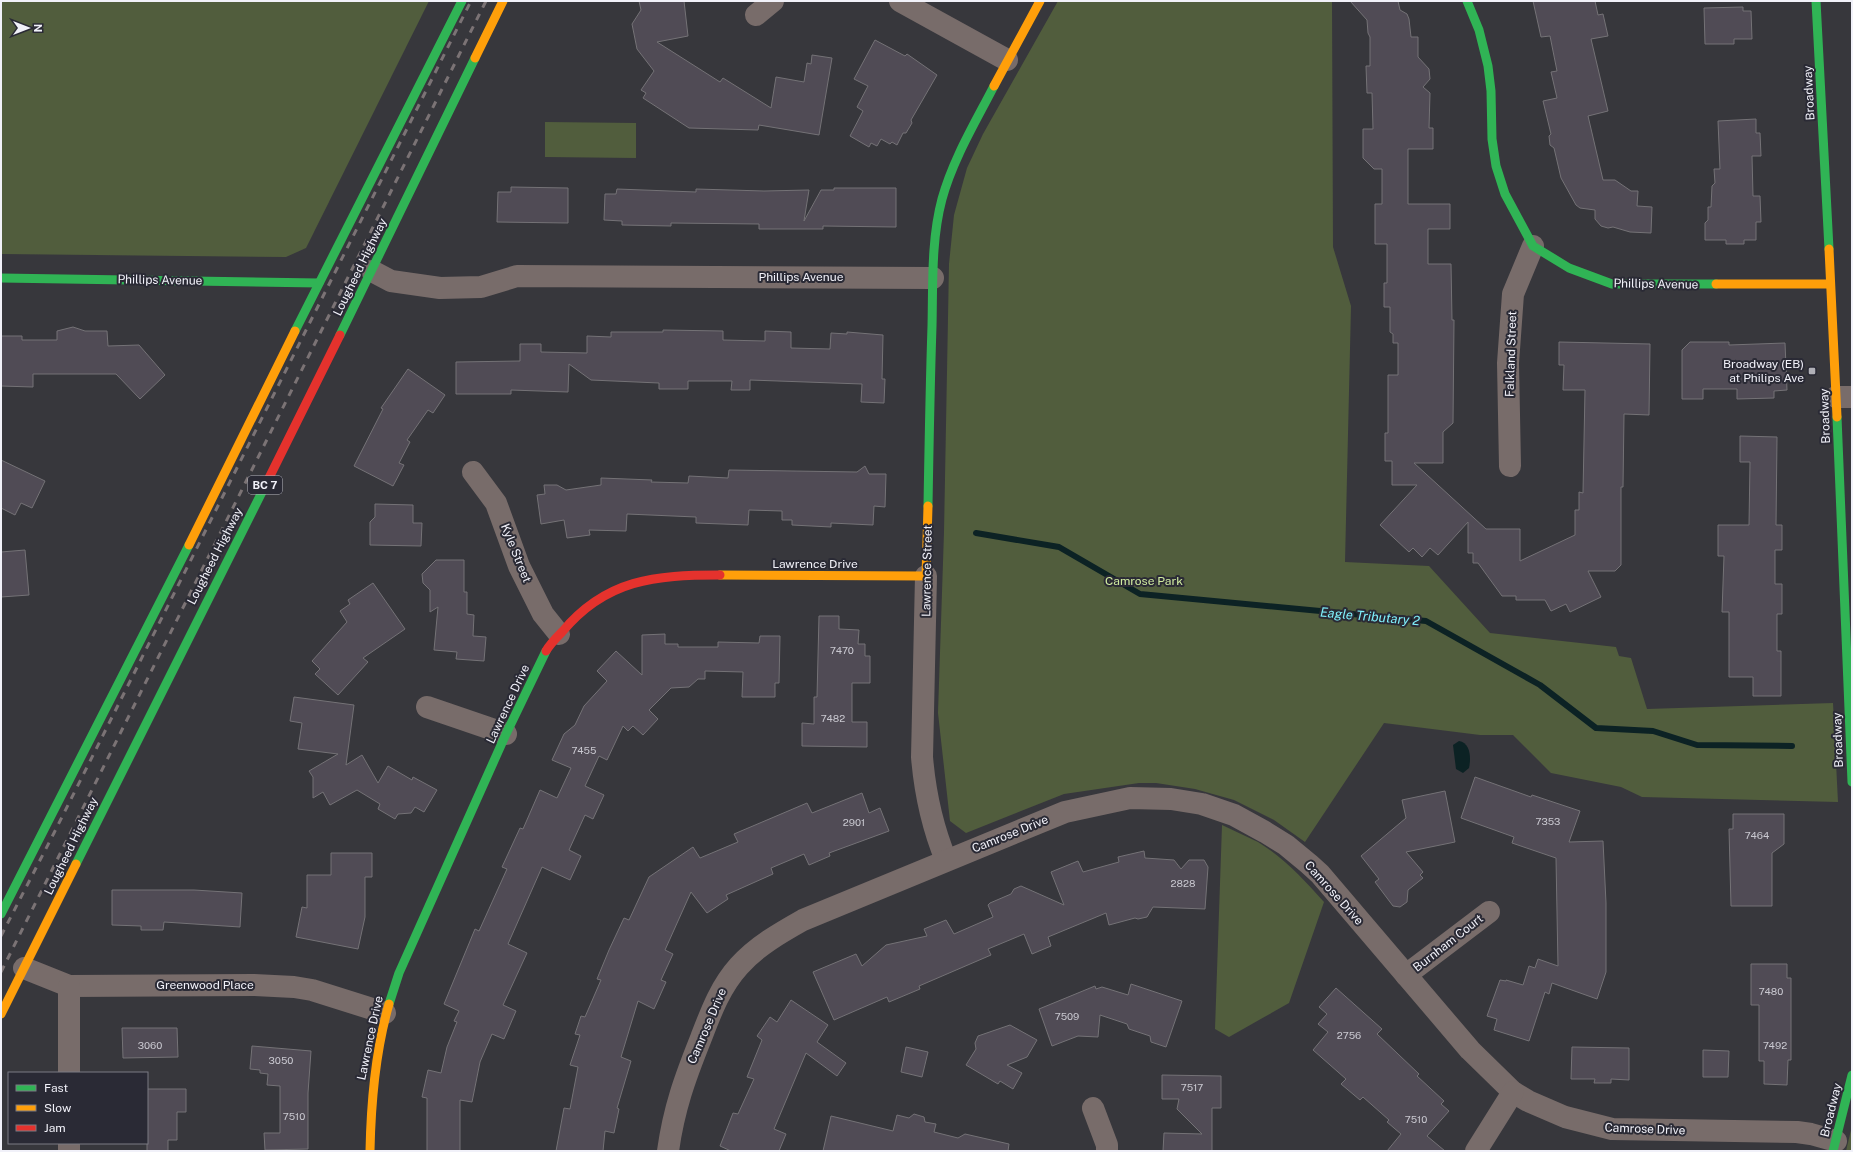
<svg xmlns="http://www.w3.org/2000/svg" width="1853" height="1152" viewBox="0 0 1853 1152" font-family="'Public Sans',sans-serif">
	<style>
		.green { fill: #515d3d }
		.water { fill: #0c2224 }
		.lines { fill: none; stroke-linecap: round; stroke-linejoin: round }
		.stream { stroke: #0c2224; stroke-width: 6 }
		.building { fill: #504b55; stroke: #747276 }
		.street { stroke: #786c6a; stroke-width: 22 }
		.fast { stroke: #30b455; stroke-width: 9 }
		.slow { stroke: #ff9f0a; stroke-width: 9 }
		.jam { stroke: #e5322d; stroke-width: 9 }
		.rail { stroke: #7b7375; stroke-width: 3; stroke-dasharray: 7 7; stroke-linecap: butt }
		.poi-dot { fill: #b0b0b7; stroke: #2a2a35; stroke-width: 1.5 }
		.labels { text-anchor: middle; stroke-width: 4; stroke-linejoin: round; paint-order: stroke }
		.number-label { font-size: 10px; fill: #c9c8d0 }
		.shield { fill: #2a2a35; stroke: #b5b5be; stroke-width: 1 }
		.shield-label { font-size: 11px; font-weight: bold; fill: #f1f1f9 }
		.street-label { font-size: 12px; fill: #f1f1f9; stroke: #2a2a35 }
		.poi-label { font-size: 12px; fill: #f1f1f9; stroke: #2a2a35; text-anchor: end }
		.park-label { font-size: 12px; fill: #d1eca0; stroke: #2a2a35 }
		.water-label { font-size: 13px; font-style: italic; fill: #7feffa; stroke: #2a2a35 }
	</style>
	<rect width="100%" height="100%" fill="#37373c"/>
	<g class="green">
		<path d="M 1,1 L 429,1 L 306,248 L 286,257 L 1,254 Z"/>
		<path d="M 1058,1 L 1332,1 L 1333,247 L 1351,306 L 1345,562 L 1429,566 L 1490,633 L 1616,647 L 1619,656 L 1631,658 L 1647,709 L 1833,703 L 1838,802 L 1642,797 L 1621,787 L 1551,773 L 1513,735 L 1480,735 L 1384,723 L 1305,842 L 1274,820 L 1234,800 L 1195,789 L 1156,783 L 1139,783 L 1064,794 L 966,833 L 950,821 L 938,713 L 944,532 L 949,264 L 954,215 L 967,168 L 983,134 Z"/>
		<path d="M 545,122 L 636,123 L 636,158 L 545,157 Z"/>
		<path d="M 1222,825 C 1234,831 1246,836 1258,842 C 1284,858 1304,880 1324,902 L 1289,1003 L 1229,1037 L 1215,1029 Z"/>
		<path d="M 1852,1126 L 1852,1151 L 1846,1151 Z"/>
	</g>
	<path class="water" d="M 1459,741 C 1471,743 1471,759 1469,768 L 1463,773 L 1456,769 L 1453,745 Z"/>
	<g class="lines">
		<path class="stream" d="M 976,533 L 1059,547 L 1140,594 L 1426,621 L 1540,685 L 1596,728 L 1653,731 L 1697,745 L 1792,746"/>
	</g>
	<g class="building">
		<path d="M 639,1 L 684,1 L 688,36 L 657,42 L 720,82 L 723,78 L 771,108 L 776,77 L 804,82 L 807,63 L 811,64 L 812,55 L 832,58 L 819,135 L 759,125 L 758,130 L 689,128 L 643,98 L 646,93 L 641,90 L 654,71 L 637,49 L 632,24 L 641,10 Z"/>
		<path d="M 1350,1 L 1398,1 L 1400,10 L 1407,14 L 1409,19 L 1411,37 L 1418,37 L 1418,57 L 1429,69 L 1430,79 L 1423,87 L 1430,93 L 1429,128 L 1433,128 L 1433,149 L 1408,149 L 1408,204 L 1450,204 L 1450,229 L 1428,229 L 1428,264 L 1451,264 L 1452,320 L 1454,320 L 1453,423 L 1443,432 L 1443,463 L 1414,463 L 1486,529 L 1520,529 L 1520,561 L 1575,535 L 1575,510 L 1579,510 L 1579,492 L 1583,493 L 1585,390 L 1563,390 L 1564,365 L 1559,365 L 1559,342 L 1650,344 L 1649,415 L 1624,414 L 1623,487 L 1621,487 L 1621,565 L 1615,571 L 1588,571 L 1601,597 L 1570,612 L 1566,604 L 1551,611 L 1545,600 L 1516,600 L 1516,596 L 1502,596 L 1478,563 L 1473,563 L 1473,553 L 1468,553 L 1468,522 L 1438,555 L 1430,548 L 1422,557 L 1413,548 L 1409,552 L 1380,525 L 1417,485 L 1392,485 L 1392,461 L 1385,461 L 1385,433 L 1388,433 L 1388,375 L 1398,375 L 1398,343 L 1393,343 L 1393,334 L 1390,332 L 1390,307 L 1384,307 L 1384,283 L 1387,283 L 1387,244 L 1375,244 L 1375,204 L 1382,204 L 1382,169 L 1374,169 L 1363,158 L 1363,129 L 1373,129 L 1372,93 L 1367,93 L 1366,66 L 1370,66 L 1370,37 L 1368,33 L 1367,20 Z"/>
		<path d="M 1533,1 L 1595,1 L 1598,15 L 1603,14 L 1608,36 L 1591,39 L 1608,111 L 1588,116 L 1603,180 L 1615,180 L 1631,191 L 1638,191 L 1637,206 L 1652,207 L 1651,233 L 1630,232 L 1613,227 L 1608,228 L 1601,226 L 1595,219 L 1595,210 L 1580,208 L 1576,205 L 1561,178 L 1554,148 L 1550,145 L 1549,136 L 1551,134 L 1543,101 L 1557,98 L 1551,72 L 1557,71 L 1550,36 L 1541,37 Z"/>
		<path d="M 1743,7 L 1743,11 L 1751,11 L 1752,39 L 1734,39 L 1734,44 L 1705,44 L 1704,8 Z"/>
		<path d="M 875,40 L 905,56 L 907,54 L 937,75 L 911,120 L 912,123 L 906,133 L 903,133 L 897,145 L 892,142 L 890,144 L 881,139 L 877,146 L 871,143 L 869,147 L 850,136 L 863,111 L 857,107 L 868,86 L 854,79 Z"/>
		<path d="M 1756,119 L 1756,133 L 1760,133 L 1761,156 L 1752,156 L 1753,196 L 1760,196 L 1761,222 L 1756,222 L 1756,240 L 1744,240 L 1744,244 L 1726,244 L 1726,240 L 1705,240 L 1705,223 L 1708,220 L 1708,207 L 1711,207 L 1712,186 L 1715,183 L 1714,169 L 1720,169 L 1718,121 Z"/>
		<path d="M 511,187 L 568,188 L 568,223 L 497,222 L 498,192 L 511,192 Z"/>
		<path d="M 834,188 L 896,188 L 896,227 L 823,226 L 823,229 L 759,229 L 759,224 L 671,223 L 671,226 L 622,225 L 622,221 L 604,220 L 605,194 L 616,194 L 617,189 L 696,192 L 696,189 L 764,191 L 809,190 L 804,221 L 821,190 L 834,190 Z"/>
		<path d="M 73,327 L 85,331 L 107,331 L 108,346 L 139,345 L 165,375 L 140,399 L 116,374 L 33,374 L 33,387 L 1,386 L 1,336 L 22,336 L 22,340 L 57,340 L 57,331 Z"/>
		<path d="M 663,330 L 723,331 L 723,340 L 765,341 L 765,331 L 791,332 L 791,348 L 830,349 L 831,333 L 847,334 L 847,332 L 883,335 L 882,379 L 885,379 L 884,403 L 861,402 L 862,384 L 750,380 L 750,390 L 731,390 L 732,381 L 688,381 L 688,389 L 659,389 L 659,383 L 591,380 L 569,364 L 568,392 L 511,390 L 511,394 L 456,394 L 456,362 L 520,361 L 520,344 L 541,344 L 541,352 L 587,353 L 587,336 L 611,337 L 611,332 L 663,332 Z"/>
		<path d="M 1690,342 L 1729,342 L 1729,345 L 1785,343 L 1787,390 L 1774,391 L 1774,398 L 1737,399 L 1737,389 L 1703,389 L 1703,399 L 1682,399 L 1682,350 Z"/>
		<path d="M 408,369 L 445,395 L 433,413 L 428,410 L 407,440 L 410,442 L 399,463 L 404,465 L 393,486 L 354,466 L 383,409 L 381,408 Z"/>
		<path d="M 1740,436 L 1777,437 L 1776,525 L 1782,525 L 1782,550 L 1775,550 L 1775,584 L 1782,584 L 1782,614 L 1777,614 L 1777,651 L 1781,651 L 1781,696 L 1753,696 L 1753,677 L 1729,677 L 1729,612 L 1722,612 L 1724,556 L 1718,556 L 1718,525 L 1749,525 L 1750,462 L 1740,462 Z"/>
		<path d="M 1,460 L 45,481 L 32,508 L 21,503 L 15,515 L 1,508 Z"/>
		<path d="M 865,466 L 869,474 L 886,474 L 885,507 L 874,506 L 873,525 L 831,523 L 831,527 L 792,525 L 792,520 L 782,520 L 782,511 L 749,510 L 748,525 L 696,523 L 696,517 L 627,514 L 626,531 L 589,530 L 590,535 L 567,538 L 564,520 L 541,524 L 537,495 L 545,494 L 544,485 L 557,485 L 566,490 L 601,485 L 601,478 L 652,480 L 651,482 L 688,483 L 689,476 L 728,478 L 729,470 L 857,472 Z"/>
		<path d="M 375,504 L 413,505 L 413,523 L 422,523 L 421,546 L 370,545 L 370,522 L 375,517 Z"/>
		<path d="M 25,550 L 29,595 L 1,597 L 1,552 Z"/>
		<path d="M 436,560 L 464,560 L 464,592 L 467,592 L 467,614 L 474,615 L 473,636 L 486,637 L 484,661 L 456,659 L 457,652 L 434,650 L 438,607 L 430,612 L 430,590 L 423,583 L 422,574 Z"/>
		<path d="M 373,583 L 405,629 L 363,658 L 368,662 L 338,695 L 315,674 L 320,669 L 312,661 L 347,622 L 340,611 L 350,604 L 348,600 Z"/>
		<path d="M 819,616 L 839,616 L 839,629 L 859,630 L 858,644 L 865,644 L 865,656 L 870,656 L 870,683 L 852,683 L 852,722 L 867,722 L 867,747 L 802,746 L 802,723 L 814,724 L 814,697 L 817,697 Z"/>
		<path d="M 665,634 L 665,644 L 678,644 L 678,647 L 718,647 L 718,642 L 759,643 L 760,636 L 780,636 L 779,683 L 775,683 L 775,697 L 742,697 L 743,672 L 705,671 L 705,679 L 698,679 L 689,687 L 671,688 L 649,710 L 658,719 L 643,735 L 633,726 L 628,731 L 623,726 L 607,760 L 599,756 L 585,786 L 604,795 L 593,819 L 585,815 L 569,850 L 581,856 L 570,880 L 542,867 L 508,944 L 527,953 L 503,1005 L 516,1011 L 504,1039 L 492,1034 L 480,1062 L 472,1102 L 460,1100 L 460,1151 L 427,1151 L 427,1098 L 422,1097 L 428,1070 L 441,1073 L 447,1047 L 457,1022 L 454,1021 L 459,1011 L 444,1004 L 475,929 L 479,931 L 507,869 L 502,867 L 520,828 L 523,829 L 540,790 L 557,798 L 571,768 L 552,760 L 564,734 L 575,725 L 584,706 L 607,681 L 597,671 L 616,651 L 642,675 L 642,635 Z"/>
		<path d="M 294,697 L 354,705 L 346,765 L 362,755 L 378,783 L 388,766 L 412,780 L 413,777 L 437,790 L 424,812 L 415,807 L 411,813 L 398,814 L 395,819 L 378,809 L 380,804 L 357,790 L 330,805 L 323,792 L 313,798 L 313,777 L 309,771 L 338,754 L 298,749 L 302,723 L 290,721 Z"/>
		<path d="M 1475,777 L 1531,797 L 1532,795 L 1580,811 L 1569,842 L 1603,841 L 1606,903 L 1606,972 L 1597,999 L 1552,983 L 1549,994 L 1545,992 L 1529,1041 L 1494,1030 L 1497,1019 L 1487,1016 L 1500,980 L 1506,981 L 1506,980 L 1523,985 L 1529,966 L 1535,968 L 1538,959 L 1558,966 L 1556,858 L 1512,843 L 1514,837 L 1461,818 Z"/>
		<path d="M 1445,791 L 1455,842 L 1406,852 L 1423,872 L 1420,875 L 1423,878 L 1408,890 L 1407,902 L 1400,907 L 1393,906 L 1375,882 L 1379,879 L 1361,856 L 1406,818 L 1402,800 Z"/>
		<path d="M 862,793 L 869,813 L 880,808 L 889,831 L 829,853 L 830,856 L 809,865 L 804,854 L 771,868 L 773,874 L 726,895 L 728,899 L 707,913 L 691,892 L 665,950 L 673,954 L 661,980 L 666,982 L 654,1009 L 638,1001 L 621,1057 L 631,1061 L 617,1108 L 619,1109 L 614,1133 L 605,1131 L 603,1151 L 556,1151 L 564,1108 L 570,1109 L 578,1067 L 570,1065 L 580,1035 L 575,1034 L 581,1016 L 585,1017 L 601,980 L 597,979 L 609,950 L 624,918 L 629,920 L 649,877 L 693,847 L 700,858 L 738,842 L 734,834 L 807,803 L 812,813 Z"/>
		<path d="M 1733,814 L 1784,814 L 1784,844 L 1772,853 L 1772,906 L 1731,906 L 1729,829 L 1733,829 Z"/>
		<path d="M 1144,851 L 1145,858 L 1174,860 L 1181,869 L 1189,860 L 1204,860 L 1208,867 L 1205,909 L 1153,907 L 1147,917 L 1138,919 L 1135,918 L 1109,925 L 1106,913 L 1048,937 L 1051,946 L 1032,954 L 1024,934 L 988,949 L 991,955 L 919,986 L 920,989 L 889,1002 L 887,997 L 834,1020 L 813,972 L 856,954 L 862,966 L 886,945 L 927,936 L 924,929 L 946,920 L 954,934 L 993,917 L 988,905 L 990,903 L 1011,894 L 1014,889 L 1021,886 L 1064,905 L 1051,872 L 1078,861 L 1083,872 L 1119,862 L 1118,857 Z"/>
		<path d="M 331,853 L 372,853 L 372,877 L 365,877 L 365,917 L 358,949 L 296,937 L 302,907 L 307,908 L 307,875 L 331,875 Z"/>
		<path d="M 112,890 L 194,890 L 242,893 L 240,927 L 164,922 L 163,930 L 141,930 L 141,926 L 112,925 Z"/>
		<path d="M 1751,964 L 1787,964 L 1787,978 L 1791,978 L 1791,1060 L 1788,1060 L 1787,1085 L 1764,1084 L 1764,1061 L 1759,1061 L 1759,1005 L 1751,1005 Z"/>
		<path d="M 1131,984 L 1182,1001 L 1166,1047 L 1151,1042 L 1150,1036 L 1129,1029 L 1127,1024 L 1100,1015 L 1098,1037 L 1078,1036 L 1052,1046 L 1039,1009 L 1095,986 L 1096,989 L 1102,987 L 1128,995 Z"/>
		<path d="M 1336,988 L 1382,1029 L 1377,1034 L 1419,1074 L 1417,1076 L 1444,1101 L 1441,1104 L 1449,1111 L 1427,1136 L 1445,1151 L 1387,1151 L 1401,1134 L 1387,1122 L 1389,1120 L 1363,1097 L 1360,1100 L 1341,1084 L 1346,1079 L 1313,1050 L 1328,1032 L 1318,1024 L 1327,1014 L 1319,1007 Z"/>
		<path d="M 791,1000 L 828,1025 L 817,1042 L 846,1063 L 837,1076 L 806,1053 L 774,1129 L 786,1134 L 779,1151 L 731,1151 L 720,1146 L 733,1113 L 738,1114 L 754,1079 L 747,1077 L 762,1040 L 757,1036 L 770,1017 L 777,1022 Z"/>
		<path d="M 1010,1025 L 1037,1040 L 1027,1057 L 1007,1065 L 1022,1073 L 1013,1089 L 1000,1081 L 998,1084 L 966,1065 L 976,1049 L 975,1043 L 978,1036 Z"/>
		<path d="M 122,1028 L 177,1028 L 178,1057 L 123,1058 Z"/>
		<path d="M 252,1046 L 311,1051 L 308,1093 L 308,1149 L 265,1150 L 264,1133 L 280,1133 L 280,1086 L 267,1085 L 268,1074 L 260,1073 L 260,1070 L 250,1069 Z"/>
		<path d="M 906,1047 L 928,1052 L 922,1077 L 901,1072 Z"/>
		<path d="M 1572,1047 L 1629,1048 L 1629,1080 L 1611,1079 L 1611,1083 L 1594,1083 L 1595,1079 L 1571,1079 Z"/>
		<path d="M 1703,1050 L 1729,1051 L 1728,1077 L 1703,1077 Z"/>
		<path d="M 1162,1075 L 1221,1076 L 1221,1108 L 1212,1108 L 1212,1151 L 1163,1151 L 1164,1133 L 1202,1134 L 1177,1109 L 1179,1099 L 1162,1099 Z"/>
		<path d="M 147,1089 L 186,1089 L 186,1112 L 177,1112 L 177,1140 L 168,1140 L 168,1151 L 147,1151 Z"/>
		<path d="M 914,1114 L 924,1117 L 925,1122 L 936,1124 L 934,1132 L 958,1138 L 965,1134 L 1009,1144 L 1008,1151 L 823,1151 L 831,1116 L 893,1131 L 897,1115 L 909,1118 Z"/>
	</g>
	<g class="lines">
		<g class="street">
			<path d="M 900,1 L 1007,60"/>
			<path d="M 756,15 L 773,1"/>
			<path d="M 372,271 L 391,281 L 440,288 L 481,287 L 517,276 L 933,278"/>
			<path d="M 1836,397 L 1852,397"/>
			<path d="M 1510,466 L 1508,363 L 1513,294 L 1533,246"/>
			<path d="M 473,472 L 496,503 L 519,566 L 543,614 L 559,634"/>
			<path d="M 926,576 L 922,757 C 925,793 932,826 946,860"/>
			<path d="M 427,707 L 506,734"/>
			<path d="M 24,968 L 69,986 L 254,985 L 294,987 L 312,990 L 385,1013"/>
			<path d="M 1406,975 L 1489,912"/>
			<path d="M 69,986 L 69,1073"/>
			<path d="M 1093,1108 L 1107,1145 L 1107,1151"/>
			<path d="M 69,1143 L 69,1151"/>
			<path d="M 668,1151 C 674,1108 685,1078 701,1038 C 711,1012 720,987 739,966 C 757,946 780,933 803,920 L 1065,812 L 1130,798 L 1171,799 L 1202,804 L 1234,815 L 1265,832 L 1286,845 L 1309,864 L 1320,874 L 1470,1050 L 1513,1092 L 1528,1101 L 1565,1117 L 1612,1129 L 1797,1132 L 1811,1134 L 1836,1141"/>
			<path d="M 1476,1151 L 1513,1092"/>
		</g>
		<g class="fast">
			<path d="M 1467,1 L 1479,30 L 1488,66 L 1491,91 L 1492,139 L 1496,166 L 1505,194 L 1533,246 L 1569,268 L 1612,284 L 1716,284"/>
			<path d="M 1816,1 L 1829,249"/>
			<path d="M 1,278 L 319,283"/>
			<path d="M 295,331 L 462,1"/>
			<path d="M 340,335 L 475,58"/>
			<path d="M 1837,417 L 1852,782"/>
			<path d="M 928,506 C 929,446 930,386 932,326 C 933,285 931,240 942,199 C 953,159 975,123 994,86"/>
			<path d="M 76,864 L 264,488"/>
			<path d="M 1,914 L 189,545"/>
			<path d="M 389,1004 L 399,973 L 506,734 L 546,651"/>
			<path d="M 1833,1151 L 1852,1075"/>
		</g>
		<g class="slow">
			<path d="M 475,58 L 503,1"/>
			<path d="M 994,86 L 1040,1"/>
			<path d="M 1829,249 L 1837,417"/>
			<path d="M 1716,284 L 1830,284"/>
			<path d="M 189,545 L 295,331"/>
			<path d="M 720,575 L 926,576 L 928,506"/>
			<path d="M 1,1014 L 76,864"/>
			<path d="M 370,1151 C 371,1101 375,1052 389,1004"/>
		</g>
		<g class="jam">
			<path d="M 264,488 L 340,335"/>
			<path d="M 546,651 C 550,644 556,638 562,632 C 606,579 655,575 720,575"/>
		</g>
		<g class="rail">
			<path d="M 1,936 L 54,833 L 471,1"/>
			<path d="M 1,972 L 486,1"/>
		</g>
	</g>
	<rect class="poi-dot" x="1808" y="367" width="8" height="8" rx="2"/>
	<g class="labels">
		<g class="number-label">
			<text x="842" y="654">7470</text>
			<text x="833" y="722">7482</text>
			<text x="584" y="754">7455</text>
			<text x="1548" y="825">7353</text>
			<text x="854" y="826">2901</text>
			<text x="1757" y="839">7464</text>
			<text x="1183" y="887">2828</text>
			<text x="1771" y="995">7480</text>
			<text x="1067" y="1020">7509</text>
			<text x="1349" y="1039">2756</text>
			<text x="150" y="1049">3060</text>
			<text x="1775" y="1049">7492</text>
			<text x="281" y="1064">3050</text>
			<text x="1192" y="1091">7517</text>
			<text x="294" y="1120">7510</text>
			<text x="1416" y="1123">7510</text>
		</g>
		<rect class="shield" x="248" y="476" width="34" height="18" rx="3"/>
		<g class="shield-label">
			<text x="265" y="489">BC 7</text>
		</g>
		<g class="street-label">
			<text transform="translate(1809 93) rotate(-93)" y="4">Broadway</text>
			<text transform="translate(360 267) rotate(-64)" y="4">Lougheed Highway</text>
			<text x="801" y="281">Phillips Avenue</text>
			<text transform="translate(160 280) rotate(1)" y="4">Phillips Avenue</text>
			<text transform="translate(1656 284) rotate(1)" y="4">Phillips Avenue</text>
			<text transform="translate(1511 354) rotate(-88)" y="4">Falkland Street</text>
			<text transform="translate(1825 416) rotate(-92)" y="4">Broadway</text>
			<text transform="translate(516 553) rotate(68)" y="4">Kyle Street</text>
			<text transform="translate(215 556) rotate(-63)" y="4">Lougheed Highway</text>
			<text x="815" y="568">Lawrence Drive</text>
			<text transform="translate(927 571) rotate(-89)" y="4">Lawrence Street</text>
			<text transform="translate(508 704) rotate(-65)" y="4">Lawrence Drive</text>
			<text transform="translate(1838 740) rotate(-92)" y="4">Broadway</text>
			<text transform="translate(1010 834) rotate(-22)" y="4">Camrose Drive</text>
			<text transform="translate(71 846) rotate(-64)" y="4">Lougheed Highway</text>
			<text transform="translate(1334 893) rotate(48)" y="4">Camrose Drive</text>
			<text transform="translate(1448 943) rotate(-38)" y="4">Burnham Court</text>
			<text x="205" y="989">Greenwood Place</text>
			<text transform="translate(707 1026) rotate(-67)" y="4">Camrose Drive</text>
			<text transform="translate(370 1038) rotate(-78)" y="4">Lawrence Drive</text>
			<text transform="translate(1831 1110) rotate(-76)" y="4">Broadway</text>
			<text transform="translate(1645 1129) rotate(2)" y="4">Camrose Drive</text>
		</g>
		<g class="poi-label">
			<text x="1804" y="368">Broadway (EB)<tspan x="1804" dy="14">at Philips Ave</tspan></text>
		</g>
		<g class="park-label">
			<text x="1144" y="585">Camrose Park</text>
		</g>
		<g class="water-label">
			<text transform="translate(1370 616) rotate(5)" y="5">Eagle Tributary 2</text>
		</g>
	</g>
	<rect width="1853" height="1152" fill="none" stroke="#f1f1f9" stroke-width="4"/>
	<rect x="8" y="1072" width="140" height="72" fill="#2a2a35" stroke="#7a7a83"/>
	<rect x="16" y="1085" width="20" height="6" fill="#30b455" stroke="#7a7a83"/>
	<text x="44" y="1092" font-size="12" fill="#f1f1f9">Fast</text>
	<rect x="16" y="1105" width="20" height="6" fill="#ff9f0a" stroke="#7a7a83"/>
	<text x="44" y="1112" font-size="12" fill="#f1f1f9">Slow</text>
	<rect x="16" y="1125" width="20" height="6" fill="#e5322d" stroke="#7a7a83"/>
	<text x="44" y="1132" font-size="12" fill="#f1f1f9">Jam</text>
	<g transform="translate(28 28) rotate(90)" stroke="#2a2a35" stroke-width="3" paint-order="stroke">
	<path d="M0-3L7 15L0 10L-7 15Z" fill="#f1f1f9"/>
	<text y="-6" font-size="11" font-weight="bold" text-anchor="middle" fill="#f1f1f9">N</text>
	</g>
</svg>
